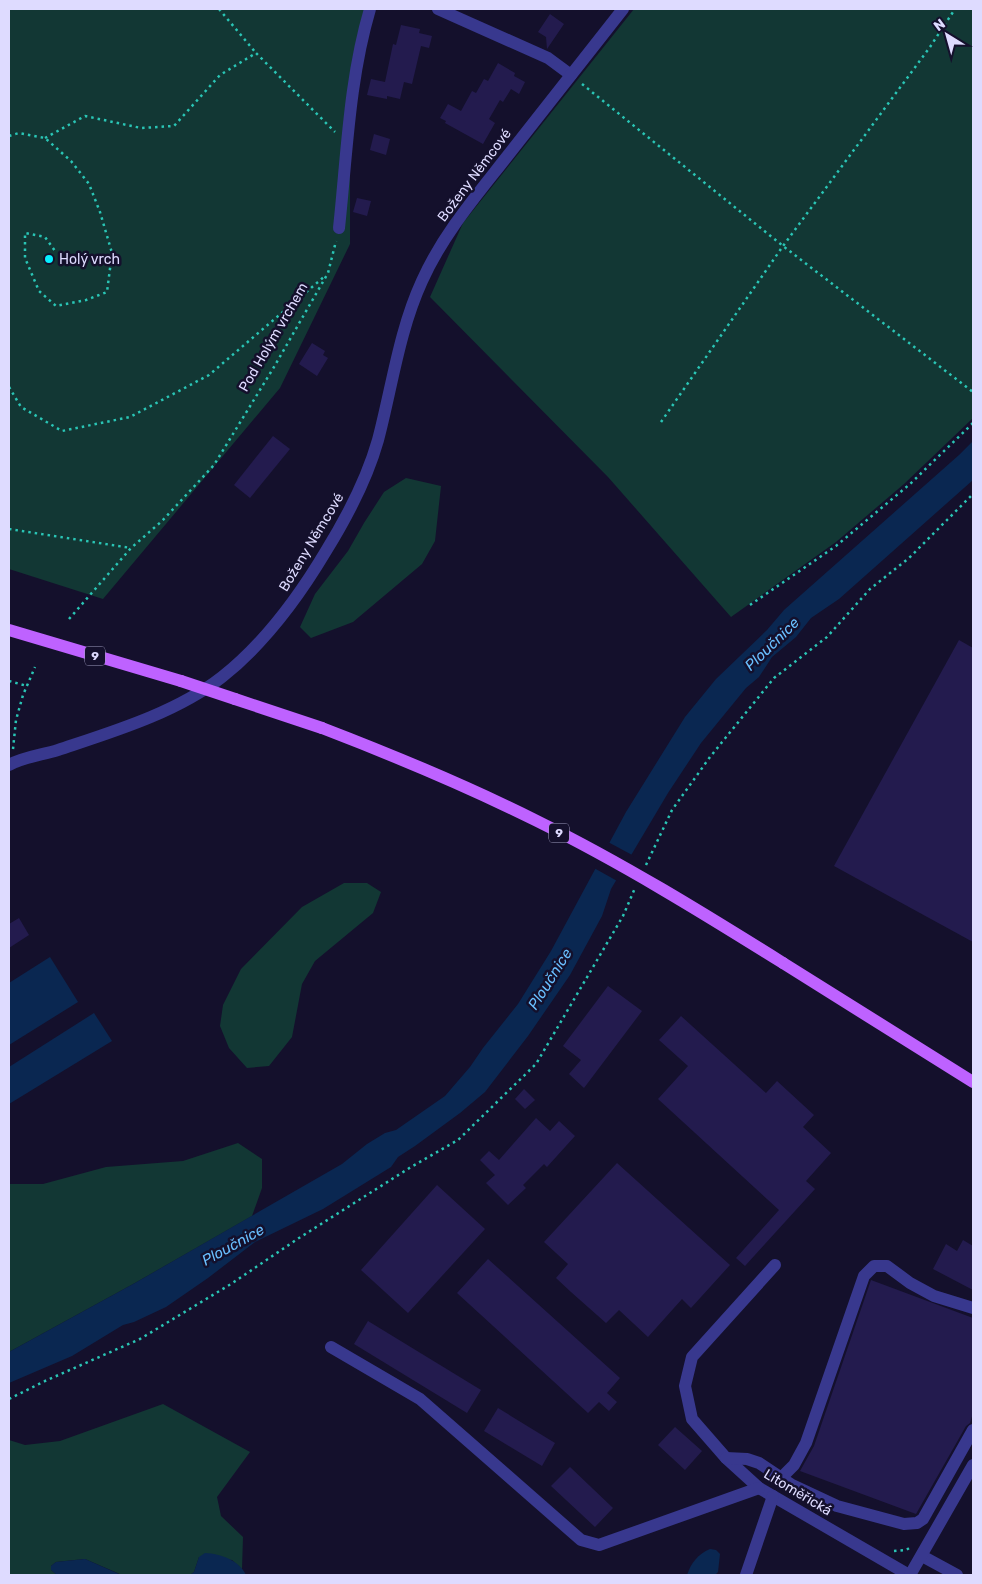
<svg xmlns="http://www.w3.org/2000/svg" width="982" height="1584" viewBox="0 0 982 1584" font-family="Rubik,sans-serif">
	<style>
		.green { fill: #123734 }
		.water { fill: #0a2751 }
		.pier { fill: #14102c }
		.building { fill: #231b4e }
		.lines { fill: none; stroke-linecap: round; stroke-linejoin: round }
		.path { stroke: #2ac5b5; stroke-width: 2.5; stroke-dasharray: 2.5 4; stroke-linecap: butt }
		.minor { stroke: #38388e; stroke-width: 12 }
		.major { stroke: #be62ff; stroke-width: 12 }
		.major-bridge { stroke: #be62ff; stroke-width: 12 }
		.poi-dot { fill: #07efff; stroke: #14102c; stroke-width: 2 }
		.labels { text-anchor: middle; stroke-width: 5; stroke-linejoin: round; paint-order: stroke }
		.shield { fill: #14102c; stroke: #a19ec0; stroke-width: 1 }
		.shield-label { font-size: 12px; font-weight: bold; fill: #dedbff }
		.street-label { font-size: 14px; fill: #dedbff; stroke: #14102c }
		.poi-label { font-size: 14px; fill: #dedbff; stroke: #14102c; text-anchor: start }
		.water-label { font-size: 15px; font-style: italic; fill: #69bfff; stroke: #14102c }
	</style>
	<rect width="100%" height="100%" fill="#14102c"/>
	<g class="green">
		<path d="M 9,9 L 374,9 L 350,78 L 350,244 L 280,388 L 103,599 L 9,569 Z"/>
		<path d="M 634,9 L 973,9 L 973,418 L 904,484 L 836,542 L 731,617 L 608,477 L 430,297 L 463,223 Z"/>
		<path d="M 406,478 L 441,486 L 435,541 L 422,564 L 353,622 L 311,638 L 300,627 L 315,594 L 348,551 L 364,523 L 384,492 Z"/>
		<path d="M 344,883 L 367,883 L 381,892 L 373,913 L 315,961 L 302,984 L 292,1037 L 269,1066 L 247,1068 L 229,1048 L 220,1026 L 223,1005 L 241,969 L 302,907 Z"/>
		<path d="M 238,1143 L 262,1159 L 262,1188 L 252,1216 L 135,1283 L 9,1352 L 9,1184 L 43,1184 L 106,1167 L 183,1161 Z"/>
		<path d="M 163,1404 L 250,1452 L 217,1497 L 221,1516 L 243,1537 L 242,1569 L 232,1560 L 199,1557 L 194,1572 L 190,1575 L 122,1575 L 85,1559 L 56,1562 L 51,1566 L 51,1570 L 57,1575 L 9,1575 L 9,1440 L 25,1445 L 60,1441 Z"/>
	</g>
	<g class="water">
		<path d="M 973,441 L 973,480 L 839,599 L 811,618 L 796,637 L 772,657 L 759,677 L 746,688 L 701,743 L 668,793 L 611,889 L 602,916 L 570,975 L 528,1036 L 485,1092 L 460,1113 L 415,1146 L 398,1157 L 391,1167 L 323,1209 L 255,1242 L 208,1278 L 166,1307 L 134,1322 L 123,1325 L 72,1356 L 9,1383 L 9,1352 L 135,1283 L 342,1164 L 367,1144 L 385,1133 L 396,1130 L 445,1096 L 470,1067 L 483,1048 L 518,1004 L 551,951 L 626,812 L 685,717 L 716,679 L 767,630 L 784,610 L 959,455 Z"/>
		<path d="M 50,957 L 78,1002 L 9,1045 L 9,983 Z"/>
		<path d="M 94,1013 L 112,1041 L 9,1104 L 9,1067 Z"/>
		<path d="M 710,1549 L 716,1550 L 720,1554 L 718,1572 L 715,1575 L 687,1575 C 691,1563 698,1554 710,1549 Z"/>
		<path d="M 205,1553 C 221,1554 239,1560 246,1575 L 190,1575 L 194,1572 L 199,1557 Z"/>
		<path d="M 85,1559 L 119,1574 L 122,1575 L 57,1575 L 51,1570 L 51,1566 L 56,1562 Z"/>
	</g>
	<path class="pier" d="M 608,842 L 634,856 L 619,882 L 594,868 Z"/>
	<g class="building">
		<path d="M 550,14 L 564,24 L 547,49 L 546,37 L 538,32 Z"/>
		<path d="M 401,25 L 420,29 L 419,33 L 432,36 L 429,48 L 421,46 L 412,84 L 404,82 L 400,99 L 387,96 L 387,99 L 367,95 L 371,79 L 385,82 L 393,44 L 396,45 Z"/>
		<path d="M 498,63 L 515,73 L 514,76 L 525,82 L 519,94 L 511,89 L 503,102 L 500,100 L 489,119 L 495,123 L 483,144 L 445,123 L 446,121 L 440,118 L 448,104 L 461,111 L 472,91 L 476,93 L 484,79 L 488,81 Z"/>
		<path d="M 374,134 L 390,139 L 386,155 L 370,150 Z"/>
		<path d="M 357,198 L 371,201 L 367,216 L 353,212 Z"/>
		<path d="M 312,343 L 325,351 L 323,355 L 328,358 L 317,376 L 299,364 Z"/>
		<path d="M 273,436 L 290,449 L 250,498 L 234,485 Z"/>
		<path d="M 959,640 L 973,648 L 973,942 L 834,866 Z"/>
		<path d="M 19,918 L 29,935 L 9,948 L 9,924 Z"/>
		<path d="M 608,986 L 642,1011 L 584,1088 L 569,1074 L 581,1060 L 563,1046 Z"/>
		<path d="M 681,1016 L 766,1093 L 777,1081 L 814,1115 L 803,1127 L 831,1153 L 806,1181 L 815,1189 L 745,1266 L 736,1258 L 779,1210 L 658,1099 L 688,1066 L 659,1040 Z"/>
		<path d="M 524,1089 L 535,1100 L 525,1109 L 515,1099 Z"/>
		<path d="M 536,1118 L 550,1131 L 559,1121 L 575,1136 L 547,1167 L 544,1164 L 523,1185 L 526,1188 L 508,1205 L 486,1183 L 495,1175 L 480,1160 L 489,1151 L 499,1160 Z"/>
		<path d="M 617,1163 L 730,1265 L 691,1308 L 682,1299 L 648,1337 L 619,1310 L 606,1323 L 571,1292 L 556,1278 L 568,1264 L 544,1242 Z"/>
		<path d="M 437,1185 L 485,1229 L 408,1313 L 361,1270 Z"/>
		<path d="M 963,1240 L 973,1246 L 973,1290 L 933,1269 L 946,1244 L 957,1251 Z"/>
		<path d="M 488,1259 L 620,1378 L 607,1393 L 617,1402 L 609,1411 L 599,1402 L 588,1413 L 457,1293 Z"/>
		<path d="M 871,1280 L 973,1318 L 973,1413 L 970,1423 L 966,1426 L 916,1514 L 800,1471 L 814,1446 Z"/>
		<path d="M 368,1321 L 481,1390 L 467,1413 L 354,1344 Z"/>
		<path d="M 498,1408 L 555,1443 L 542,1466 L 484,1431 Z"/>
		<path d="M 675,1427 L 702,1451 L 685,1470 L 658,1445 Z"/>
		<path d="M 570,1467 L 613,1508 L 595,1527 L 551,1486 Z"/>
	</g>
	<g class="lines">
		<g class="path">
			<path d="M 219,9 L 256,53"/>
			<path d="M 582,84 L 783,246 L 973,392"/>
			<path d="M 9,136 L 19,133 L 45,138 L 71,161 L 89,184 L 100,212 L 112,253 L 107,292 L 86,300 L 56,306 L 39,291 L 25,258 L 25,233 L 45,237 L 55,251"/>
			<path d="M 45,138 L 85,116 L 141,128 L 174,126 L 220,75 L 256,53 L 335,132"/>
			<path d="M 9,387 L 21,407 L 62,431 L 130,417 L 209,375 L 325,276"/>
			<path d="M 661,422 L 783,246 L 930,47 L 955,9"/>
			<path d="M 9,529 L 131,548"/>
			<path d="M 750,605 L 836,546 L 910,484 L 973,423"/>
			<path d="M 69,619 L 131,548 L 162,521 L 214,465 L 274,367 L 328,273 L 336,241"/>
			<path d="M 9,681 L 27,686"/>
			<path d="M 13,749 L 16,720 L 23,695 L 35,667"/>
			<path d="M 646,865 L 672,810 L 710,757 L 774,678 L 827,637 L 870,589 L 909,558 L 973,494"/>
			<path d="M 9,1399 L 45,1381 L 140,1339 L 231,1284 L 299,1238 L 411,1167 L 458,1140 L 536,1064 L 623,916 L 635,888"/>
			<path d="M 894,1551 L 906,1550 L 911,1547"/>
		</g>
		<g class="minor">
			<path d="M 438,9 L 548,58 L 571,75"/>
			<path d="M 339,228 C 347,154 349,80 370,9"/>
			<path d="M 9,765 C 23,757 42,755 58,750 C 112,732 176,713 222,677 C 265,643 298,598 326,551 C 347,517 367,479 378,440 C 392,387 399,331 422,281 C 443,234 477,195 509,154 C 547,106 585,57 623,9"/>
			<path d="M 775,1265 L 692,1357 L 685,1386 L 692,1419 L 726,1458 L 759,1488 L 909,1575"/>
			<path d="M 331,1347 L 420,1399 L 581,1540 L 599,1545 L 759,1488"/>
			<path d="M 726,1458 L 747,1459 L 759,1463 L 792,1485 L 837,1506 L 904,1524 L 917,1523 L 923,1519 L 973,1430"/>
			<path d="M 781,1478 L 794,1465 L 806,1443 L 864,1276 L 874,1266 L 887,1266 L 910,1283 L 934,1296 L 973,1308"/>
			<path d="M 922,1556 L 957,1575"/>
			<path d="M 746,1575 L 773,1496"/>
			<path d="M 910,1575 L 973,1465"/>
		</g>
		<g class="major">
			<path d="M 9,630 L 181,681"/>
			<path d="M 235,699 L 322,728"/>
			<path d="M 783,963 L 973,1082"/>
		</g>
		<g class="major-bridge">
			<path d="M 181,681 L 235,699"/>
			<path d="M 322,728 C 395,756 467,786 537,821 C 622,863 703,913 783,963"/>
		</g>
	</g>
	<circle class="poi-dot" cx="49" cy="259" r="5"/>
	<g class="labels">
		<g class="shield">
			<rect x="85" y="646.5" width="20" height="19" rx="4"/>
			<rect x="549" y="823.5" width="20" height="19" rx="4"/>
		</g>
		<g class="shield-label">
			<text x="95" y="660">9</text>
			<text x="559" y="837">9</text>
		</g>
		<g class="street-label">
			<text transform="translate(474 175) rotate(-53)" y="5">Boženy Němcové</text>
			<text transform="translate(273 337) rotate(-60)" y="5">Pod Holým vrchem</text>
			<text transform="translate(311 542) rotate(-59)" y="5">Boženy Němcové</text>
			<text transform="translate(798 1492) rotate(31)" y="5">Litoměřická</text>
		</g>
		<g class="poi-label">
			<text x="59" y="264">Holý vrch</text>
		</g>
		<g class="water-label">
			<text transform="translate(772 644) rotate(-44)" y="5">Ploučnice</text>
			<text transform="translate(550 979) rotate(-58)" y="5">Ploučnice</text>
			<text transform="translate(233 1245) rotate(-29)" y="5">Ploučnice</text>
		</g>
	</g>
	<rect width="982" height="1584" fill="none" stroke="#dedbff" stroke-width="20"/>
	<g transform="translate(947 35) rotate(323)" stroke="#14102c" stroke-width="4" paint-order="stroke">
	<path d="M0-4L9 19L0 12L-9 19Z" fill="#dedbff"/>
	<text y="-8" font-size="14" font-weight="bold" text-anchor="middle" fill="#dedbff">N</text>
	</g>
</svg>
